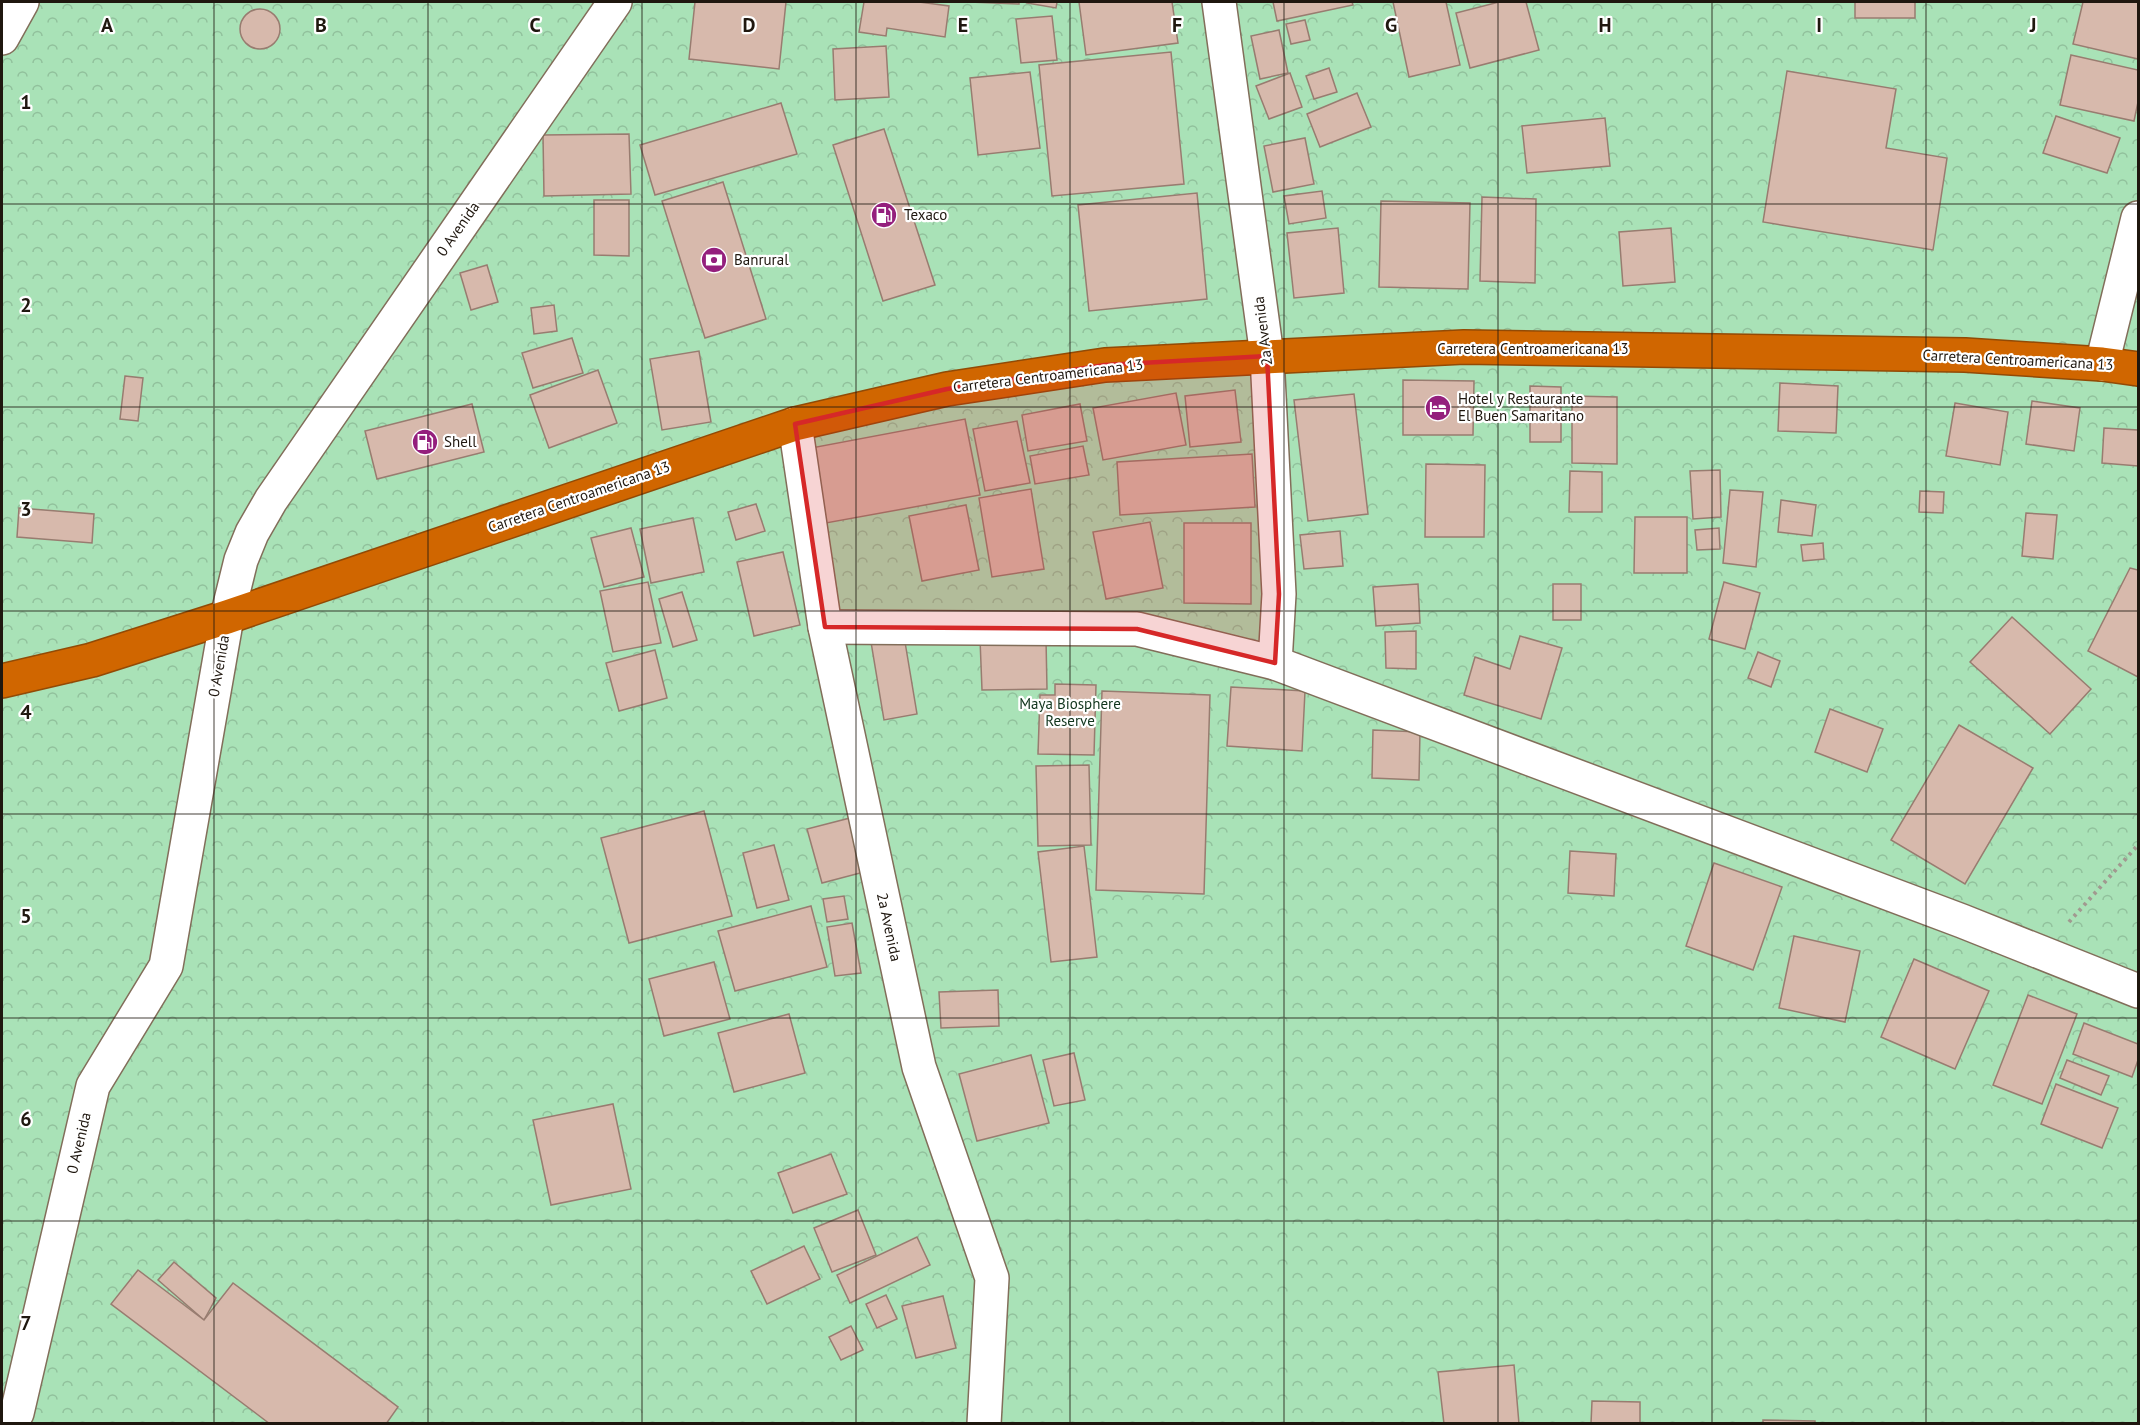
<svg xmlns="http://www.w3.org/2000/svg" width="2140" height="1425" viewBox="0 0 2140 1425" font-family="'PT Sans',sans-serif">
	<style>
		.forest { fill: url(#forest-crowns) }
		.building { fill: #d7b9ac; stroke: #987c70; stroke-width: 1.5 }
		.lines { fill: none; stroke-linecap: round; stroke-linejoin: round }
		.minor-casing { stroke: #826e5a; stroke-width: 36 }
		.highway-casing { stroke: #924a05; stroke-width: 36 }
		.path { stroke: #a19990; stroke-width: 4; stroke-dasharray: 3 4.5; stroke-linecap: butt }
		.minor { stroke: #fff; stroke-width: 33 }
		.highway { stroke: #d06600; stroke-width: 33 }
		.marked { fill: #d62828; fill-opacity: 0.2; stroke: #d62828; stroke-width: 4.5; stroke-linejoin: round }
		.grid { fill: none; stroke: #1f170f; stroke-width: 1.5; stroke-opacity: 0.55 }
		.labels { text-anchor: middle; stroke-width: 4.5; stroke-linejoin: round; paint-order: stroke }
		.poi-label { font-size: 15px; fill: #1f170f; stroke: #fff; text-anchor: start }
		.street-label { font-size: 15px; fill: #1f170f; stroke: #fff }
		.park-label { font-size: 15px; fill: #10341c; stroke: #fff }
		.grid-label { font-size: 20px; text-anchor: middle; font-weight: bold; fill: #1f170f; stroke: #fff; stroke-width: 4.5; stroke-linejoin: round; paint-order: stroke }
	</style>
	<defs>
		<pattern id="forest-crowns" width="20" height="18" patternUnits="userSpaceOnUse" patternTransform="scale(1.5)"><rect width="20" height="18" fill="#a9e2b7"/><path d="M2 6a3 3 0 1 1 6 0M12 15a3 3 0 1 1 6 0" fill="none" stroke="#91c19c"/></pattern>
	</defs>
	<rect width="100%" height="100%" fill="#fef5ec"/>
	<rect class="forest" x="2" y="2" width="2136" height="1421"/>
	<g class="building">
		<path d="M 695,2 L 786,2 L 779,69 L 689,59 Z"/>
		<path d="M 864,2 L 919,2 L 949,6 L 945,37 L 887,28 L 886,36 L 859,32 Z"/>
		<path d="M 969,2 L 1019,2 L 1019,4 Z"/>
		<path d="M 1028,2 L 1057,2 L 1056,8 L 1027,3 Z"/>
		<path d="M 1079,2 L 1172,2 L 1178,43 L 1086,55 Z"/>
		<path d="M 1273,2 L 1352,2 L 1353,5 L 1277,21 Z"/>
		<path d="M 1393,2 L 1446,2 L 1460,65 L 1409,77 Z"/>
		<path d="M 1499,2 L 1526,2 L 1539,50 L 1470,68 L 1456,13 Z"/>
		<rect x="1855" y="2" width="60" height="16"/>
		<path d="M 2083,2 L 2138,2 L 2138,59 L 2073,44 Z"/>
		<circle cx="260" cy="29" r="20"/>
		<path d="M 1052,16 L 1057,60 L 1021,63 L 1016,19 Z"/>
		<path d="M 1305,20 L 1310,40 L 1291,44 L 1286,24 Z"/>
		<path d="M 1279,30 L 1288,73 L 1260,79 L 1251,36 Z"/>
		<path d="M 886,46 L 889,97 L 835,100 L 833,49 Z"/>
		<path d="M 1171,52 L 1184,184 L 1052,196 L 1039,65 Z"/>
		<path d="M 2071,55 L 2138,70 L 2138,102 L 2134,121 L 2060,105 Z"/>
		<path d="M 1329,68 L 1337,92 L 1314,99 L 1306,76 Z"/>
		<path d="M 1787,71 L 1896,89 L 1886,148 L 1947,158 L 1933,250 L 1763,222 Z"/>
		<path d="M 1030,72 L 1040,148 L 978,155 L 970,78 Z"/>
		<path d="M 1290,73 L 1302,107 L 1269,119 L 1256,86 Z"/>
		<path d="M 1357,93 L 1371,127 L 1320,147 L 1307,114 Z"/>
		<path d="M 781,103 L 797,154 L 655,195 L 640,145 Z"/>
		<path d="M 2056,116 L 2120,138 L 2107,173 L 2043,153 Z"/>
		<path d="M 1605,118 L 1610,166 L 1527,173 L 1522,126 Z"/>
		<path d="M 884,129 L 935,285 L 883,301 L 833,145 Z"/>
		<path d="M 629,134 L 631,194 L 544,196 L 543,135 Z"/>
		<path d="M 1305,138 L 1314,184 L 1273,192 L 1264,146 Z"/>
		<path d="M 723,182 L 766,319 L 705,338 L 662,201 Z"/>
		<path d="M 1322,191 L 1326,218 L 1289,224 L 1284,196 Z"/>
		<path d="M 1197,193 L 1207,299 L 1089,311 L 1078,205 Z"/>
		<path d="M 1482,197 L 1536,199 L 1535,283 L 1480,281 Z"/>
		<path d="M 594,200 L 629,200 L 629,256 L 594,255 Z"/>
		<path d="M 1381,201 L 1470,203 L 1468,289 L 1379,287 Z"/>
		<path d="M 1338,228 L 1344,293 L 1294,298 L 1287,233 Z"/>
		<path d="M 1671,228 L 1675,282 L 1623,286 L 1619,232 Z"/>
		<path d="M 487,265 L 498,302 L 471,310 L 460,273 Z"/>
		<path d="M 554,305 L 557,331 L 534,334 L 531,308 Z"/>
		<path d="M 572,338 L 583,373 L 533,388 L 522,353 Z"/>
		<path d="M 699,351 L 711,422 L 662,430 L 650,359 Z"/>
		<path d="M 598,370 L 617,423 L 549,448 L 530,395 Z"/>
		<path d="M 125,376 L 143,378 L 138,421 L 120,419 Z"/>
		<path d="M 1403,380 L 1474,381 L 1473,435 L 1403,435 Z"/>
		<path d="M 1780,383 L 1838,386 L 1836,433 L 1778,431 Z"/>
		<path d="M 1530,386 L 1561,387 L 1561,442 L 1530,442 Z"/>
		<path d="M 1235,390 L 1241,442 L 1190,447 L 1185,396 Z"/>
		<path d="M 1176,393 L 1186,445 L 1103,460 L 1093,408 Z"/>
		<path d="M 1354,394 L 1368,514 L 1308,521 L 1294,400 Z"/>
		<path d="M 1572,396 L 1617,397 L 1617,464 L 1572,463 Z"/>
		<path d="M 2032,401 L 2080,408 L 2074,451 L 2026,444 Z"/>
		<path d="M 1955,403 L 2008,412 L 2000,465 L 1946,456 Z"/>
		<path d="M 472,404 L 484,452 L 377,479 L 365,431 Z"/>
		<path d="M 1080,404 L 1087,441 L 1028,451 L 1022,415 Z"/>
		<path d="M 965,419 L 980,495 L 826,523 L 811,448 Z"/>
		<path d="M 1017,421 L 1030,483 L 985,491 L 973,429 Z"/>
		<path d="M 2104,428 L 2138,430 L 2138,466 L 2102,463 Z"/>
		<path d="M 1083,446 L 1089,475 L 1035,484 L 1030,456 Z"/>
		<path d="M 1252,454 L 1255,507 L 1120,515 L 1117,462 Z"/>
		<path d="M 1426,464 L 1485,465 L 1484,537 L 1425,537 Z"/>
		<path d="M 1720,470 L 1721,517 L 1693,519 L 1690,471 Z"/>
		<path d="M 1570,471 L 1602,472 L 1602,512 L 1569,512 Z"/>
		<path d="M 1031,489 L 1044,569 L 992,577 L 979,498 Z"/>
		<path d="M 1730,490 L 1763,492 L 1756,567 L 1723,563 Z"/>
		<path d="M 1920,491 L 1944,492 L 1943,513 L 1919,512 Z"/>
		<path d="M 1781,500 L 1816,505 L 1812,536 L 1778,532 Z"/>
		<path d="M 756,504 L 765,531 L 736,540 L 728,512 Z"/>
		<path d="M 966,505 L 979,570 L 922,581 L 909,516 Z"/>
		<path d="M 19,508 L 94,514 L 92,543 L 17,537 Z"/>
		<path d="M 2026,513 L 2057,515 L 2053,559 L 2022,556 Z"/>
		<path d="M 1635,517 L 1687,517 L 1687,573 L 1634,573 Z"/>
		<path d="M 693,518 L 704,572 L 651,583 L 640,529 Z"/>
		<path d="M 1150,522 L 1163,588 L 1106,599 L 1093,532 Z"/>
		<path d="M 1184,523 L 1251,523 L 1251,604 L 1184,603 Z"/>
		<path d="M 631,528 L 644,577 L 604,587 L 591,538 Z"/>
		<path d="M 1719,528 L 1720,549 L 1697,550 L 1695,530 Z"/>
		<path d="M 1340,531 L 1343,566 L 1304,569 L 1300,535 Z"/>
		<path d="M 1823,543 L 1824,559 L 1803,561 L 1801,545 Z"/>
		<path d="M 783,552 L 800,625 L 754,636 L 737,562 Z"/>
		<path d="M 2130,568 L 2138,570 L 2138,677 L 2088,651 Z"/>
		<path d="M 648,582 L 661,643 L 613,652 L 600,591 Z"/>
		<path d="M 1724,582 L 1760,593 L 1745,649 L 1709,639 Z"/>
		<path d="M 1418,584 L 1420,623 L 1376,626 L 1373,587 Z"/>
		<rect x="1553" y="584" width="28" height="36"/>
		<path d="M 682,592 L 697,640 L 673,647 L 659,599 Z"/>
		<path d="M 2012,617 L 2091,689 L 2050,734 L 1970,662 Z"/>
		<path d="M 1416,631 L 1416,669 L 1386,668 L 1385,632 Z"/>
		<path d="M 904,636 L 917,714 L 884,720 L 871,642 Z"/>
		<path d="M 1520,636 L 1562,648 L 1541,719 L 1464,695 L 1475,657 L 1510,669 Z"/>
		<path d="M 980,639 L 1046,639 L 1047,689 L 982,690 Z"/>
		<path d="M 655,650 L 667,698 L 619,711 L 606,663 Z"/>
		<path d="M 1758,652 L 1780,661 L 1771,687 L 1748,678 Z"/>
		<path d="M 1055,684 L 1096,685 L 1094,755 L 1038,754 L 1040,695 L 1055,695 Z"/>
		<path d="M 1231,687 L 1305,691 L 1302,751 L 1227,746 Z"/>
		<path d="M 1102,691 L 1210,695 L 1204,894 L 1096,890 Z"/>
		<path d="M 1830,709 L 1883,729 L 1867,772 L 1815,752 Z"/>
		<path d="M 1959,725 L 2033,768 L 1965,884 L 1891,840 Z"/>
		<path d="M 1373,730 L 1420,732 L 1419,780 L 1372,778 Z"/>
		<path d="M 1089,765 L 1091,845 L 1038,846 L 1036,766 Z"/>
		<path d="M 704,811 L 732,916 L 629,943 L 601,838 Z"/>
		<path d="M 850,818 L 864,872 L 822,883 L 807,829 Z"/>
		<path d="M 774,845 L 789,900 L 757,908 L 743,853 Z"/>
		<path d="M 1084,846 L 1097,957 L 1051,962 L 1038,852 Z"/>
		<path d="M 1570,851 L 1616,854 L 1614,896 L 1568,893 Z"/>
		<path d="M 1714,863 L 1782,887 L 1753,970 L 1686,946 Z"/>
		<path d="M 844,896 L 848,919 L 827,922 L 823,899 Z"/>
		<path d="M 811,906 L 827,967 L 735,991 L 718,931 Z"/>
		<path d="M 852,923 L 861,973 L 835,976 L 827,927 Z"/>
		<path d="M 1794,936 L 1860,951 L 1845,1022 L 1779,1008 Z"/>
		<path d="M 1914,959 L 1989,991 L 1955,1069 L 1881,1037 Z"/>
		<path d="M 714,962 L 730,1019 L 664,1036 L 649,979 Z"/>
		<path d="M 998,990 L 999,1026 L 941,1028 L 939,992 Z"/>
		<path d="M 2028,995 L 2077,1014 L 2042,1104 L 1993,1085 Z"/>
		<path d="M 789,1014 L 805,1073 L 734,1092 L 718,1033 Z"/>
		<path d="M 2084,1023 L 2138,1044 L 2138,1060 L 2132,1077 L 2073,1054 Z"/>
		<path d="M 1074,1053 L 1085,1100 L 1054,1106 L 1043,1060 Z"/>
		<path d="M 1031,1055 L 1049,1123 L 977,1141 L 959,1074 Z"/>
		<path d="M 2067,1060 L 2109,1076 L 2101,1095 L 2060,1078 Z"/>
		<path d="M 2056,1084 L 2118,1108 L 2102,1148 L 2041,1124 Z"/>
		<path d="M 613,1104 L 631,1189 L 551,1205 L 533,1120 Z"/>
		<path d="M 831,1154 L 847,1194 L 793,1213 L 778,1173 Z"/>
		<path d="M 858,1210 L 876,1255 L 832,1272 L 814,1228 Z"/>
		<path d="M 917,1237 L 930,1265 L 850,1303 L 837,1275 Z"/>
		<path d="M 804,1246 L 820,1279 L 767,1304 L 751,1271 Z"/>
		<path d="M 174,1262 L 216,1298 L 204,1320 L 158,1280 Z"/>
		<path d="M 138,1270 L 204,1320 L 233,1283 L 398,1407 L 386,1424 L 270,1424 L 111,1304 Z"/>
		<path d="M 886,1295 L 897,1319 L 877,1328 L 866,1304 Z"/>
		<path d="M 943,1296 L 956,1348 L 916,1358 L 902,1306 Z"/>
		<path d="M 851,1326 L 863,1350 L 841,1360 L 829,1337 Z"/>
		<path d="M 1514,1365 L 1519,1424 L 1444,1424 L 1438,1372 Z"/>
		<path d="M 1592,1401 L 1640,1402 L 1640,1424 L 1591,1424 Z"/>
		<path d="M 1763,1420 L 1815,1421 L 1815,1424 L 1763,1424 Z"/>
	</g>
	<g class="lines">
		<g class="minor-casing">
			<g id="minor">
				<path d="M 1219,2 L 1267,356 L 1279,594 L 1275,663"/>
				<path d="M 2,38 L 22,2"/>
				<path d="M 2102,364 L 2138,218"/>
				<path d="M 795,424 L 825,627 L 919,1067 L 992,1278 L 984,1424"/>
				<path d="M 825,627 L 1137,629 L 1275,663 L 1962,921 L 2138,991"/>
				<path d="M 17,1413 L 93,1086 L 166,966 L 227,617 L 241,560 L 252,533 L 271,500 L 615,2"/>
			</g>
		</g>
		<g class="highway-casing">
			<path id="highway" d="M 2,681 L 92,660 L 227,617 L 795,424 L 947,389 L 1105,365 L 1464,347 L 1965,355 L 2102,364 L 2138,369"/>
		</g>
		<path class="path" d="M 2069,922 L 2138,845"/>
		<use href="#minor" class="minor"/>
		<use href="#highway" class="highway"/>
	</g>
	<path class="marked" d="M 1267,356 L 1279,594 L 1275,663 L 1137,629 L 825,627 L 795,424 L 947,389 L 1105,365 Z"/>
	<path class="grid" d="M 214,2 L 214,1424M 428,2 L 428,1424M 642,2 L 642,1424M 856,2 L 856,1424M 1070,2 L 1070,1424M 1284,2 L 1284,1424M 1498,2 L 1498,1424M 1712,2 L 1712,1424M 1926,2 L 1926,1424M 2,204 L 2138,204M 2,407 L 2138,407M 2,611 L 2138,611M 2,814 L 2138,814M 2,1018 L 2138,1018M 2,1221 L 2138,1221"/>
	<defs>
		<g id="fuel-disc" transform="scale(1.35)"><circle r="9.5" fill="#941f7d" stroke="#fff"/><path d="M-5.5-6h7V0h2V4h1.3V-2.5L3-4.5l.8-.8L6-3V5H2.5V1h-1V6h-7ZM-4.2-4.7v3.2H.2V-4.7Z" fill="#fff"/></g>
		<g id="bank-disc" transform="scale(1.35)"><circle r="9.5" fill="#941f7d" stroke="#fff"/><path d="M-6-4H6V4H-6ZM0-2.3a2.3 2.3 0 1 0 0 4.6a2.3 2.3 0 1 0 0-4.6Z" fill="#fff"/></g>
		<g id="hotel-disc" transform="scale(1.35)"><circle r="9.5" fill="#941f7d" stroke="#fff"/><path d="M-6-4.5h1.5V1H6V5H4.5V3h-9V5H-6ZM-4 0a1.8 1.8 0 1 1 3.6 0ZM.5 0V-2.5h3Q6-2.5 6 0Z" fill="#fff"/></g>
	</defs>
	<g fill-rule="evenodd">
		<use href="#fuel-disc" x="884" y="215"/>
		<use href="#bank-disc" x="714" y="260"/>
		<use href="#hotel-disc" x="1438" y="408"/>
		<use href="#fuel-disc" x="425" y="442"/>
	</g>
	<g class="labels">
		<g class="poi-label">
			<text x="904" y="220">Texaco</text>
			<text x="734" y="265">Banrural</text>
			<text x="1458" y="404">Hotel y Restaurante<tspan x="1458" dy="17">El Buen Samaritano</tspan></text>
			<text x="444" y="447">Shell</text>
		</g>
		<g class="street-label">
			<text transform="translate(458 229) rotate(-55)" y="5">0 Avenida</text>
			<text transform="translate(1263 331) rotate(-97)" y="5">2a Avenida</text>
			<text x="1533" y="354">Carretera Centroamericana 13</text>
			<text transform="translate(2018 360) rotate(3)" y="5">Carretera Centroamericana 13</text>
			<text transform="translate(1048 376) rotate(-7)" y="5">Carretera Centroamericana 13</text>
			<text transform="translate(579 497) rotate(-19)" y="5">Carretera Centroamericana 13</text>
			<text transform="translate(219 666) rotate(-80)" y="5">0 Avenida</text>
			<text transform="translate(889 927) rotate(78)" y="5">2a Avenida</text>
			<text transform="translate(79 1143) rotate(-77)" y="5">0 Avenida</text>
		</g>
		<g class="park-label">
			<text x="1070" y="709">Maya Biosphere<tspan x="1070" dy="17">Reserve</tspan></text>
		</g>
	</g>
	<g class="grid-label">
		<text x="107" y="32">A</text>
		<text x="321" y="32">B</text>
		<text x="535" y="32">C</text>
		<text x="749" y="32">D</text>
		<text x="963" y="32">E</text>
		<text x="1177" y="32">F</text>
		<text x="1391" y="32">G</text>
		<text x="1605" y="32">H</text>
		<text x="1819" y="32">I</text>
		<text x="2033" y="32">J</text>
		<text x="26" y="109">1</text>
		<text x="26" y="312">2</text>
		<text x="26" y="516">3</text>
		<text x="26" y="719">4</text>
		<text x="26" y="923">5</text>
		<text x="26" y="1126">6</text>
		<text x="26" y="1330">7</text>
	</g>
	<rect width="2140" height="1425" fill="none" stroke="#1f170f" stroke-width="6"/>
</svg>
